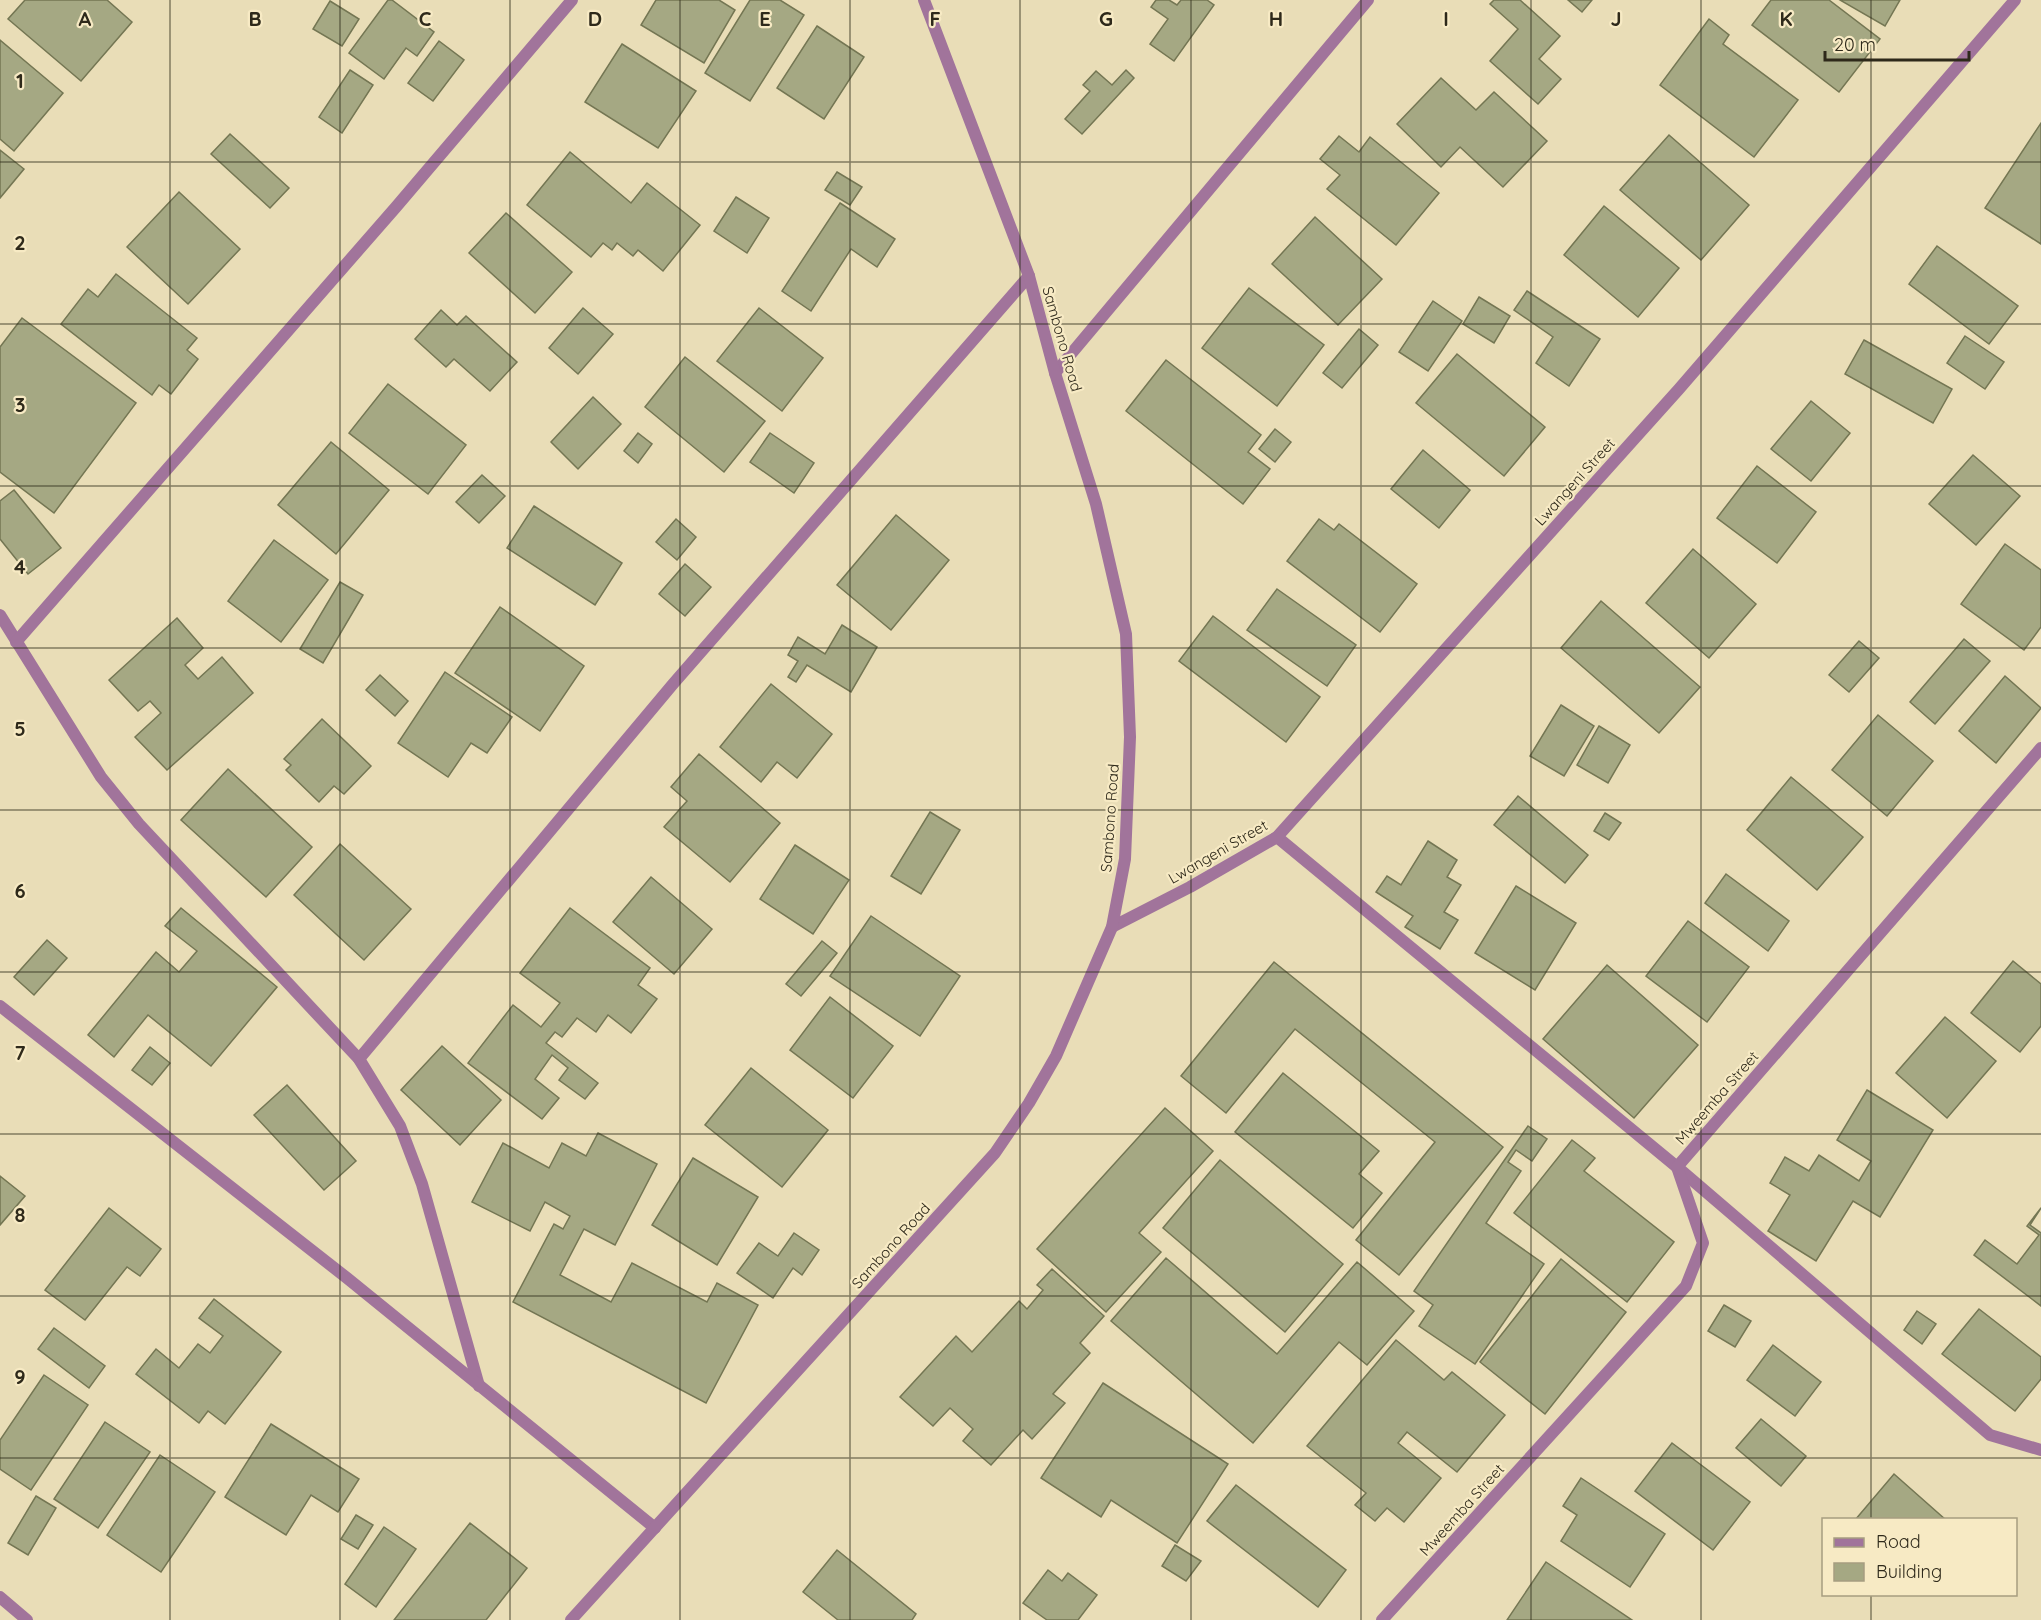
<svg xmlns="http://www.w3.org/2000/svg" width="2041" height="1620" viewBox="0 0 2041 1620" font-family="Quicksand,sans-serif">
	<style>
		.building { fill: #a5a883; stroke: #747653; stroke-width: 1.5 }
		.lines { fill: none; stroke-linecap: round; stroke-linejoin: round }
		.minor { stroke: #a1749b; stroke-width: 12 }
		.grid { fill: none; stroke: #2e291a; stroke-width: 1.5; stroke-opacity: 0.55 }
		.labels { text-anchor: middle; stroke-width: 4.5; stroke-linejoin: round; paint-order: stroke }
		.street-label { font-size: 15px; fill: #2e291a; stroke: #f7eac4 }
		.grid-label { font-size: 20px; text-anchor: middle; font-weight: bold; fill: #2e291a; stroke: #f7eac4; stroke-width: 4.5; stroke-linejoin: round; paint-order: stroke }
	</style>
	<rect width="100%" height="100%" fill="#e9ddb7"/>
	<g class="building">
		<path d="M 25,0 L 107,0 L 132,22 L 81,81 L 8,19 Z"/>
		<path d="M 388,0 L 392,0 L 434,32 L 417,56 L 406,48 L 384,79 L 349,53 Z"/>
		<path d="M 656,0 L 719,0 L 735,10 L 704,63 L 641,25 Z"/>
		<path d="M 750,0 L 780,0 L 804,15 L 750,101 L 705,73 Z"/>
		<path d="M 1156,0 L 1169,0 L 1177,5 L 1181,0 L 1207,0 L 1214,5 L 1174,61 L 1150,44 L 1168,19 L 1151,7 Z"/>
		<path d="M 1494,0 L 1520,0 L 1560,36 L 1539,59 L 1561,79 L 1538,104 L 1490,61 L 1518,29 L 1490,4 Z"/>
		<path d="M 1568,0 L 1592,0 L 1582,12 Z"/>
		<path d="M 1771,0 L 1829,0 L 1880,39 L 1839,92 L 1752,25 Z"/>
		<path d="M 1840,0 L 1900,0 L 1885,26 Z"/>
		<path d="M 330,1 L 359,19 L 342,46 L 313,29 Z"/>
		<path d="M 1709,19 L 1729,35 L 1723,44 L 1798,100 L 1754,157 L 1660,85 Z"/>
		<path d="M 817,26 L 864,57 L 824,119 L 777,88 Z"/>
		<path d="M 0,40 L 63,93 L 14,151 L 0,139 Z"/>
		<path d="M 439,41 L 464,60 L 433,101 L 408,83 Z"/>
		<path d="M 622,44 L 696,91 L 658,148 L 585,102 Z"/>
		<path d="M 350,70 L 373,85 L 342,133 L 319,117 Z"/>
		<path d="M 1126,70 L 1134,78 L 1082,134 L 1065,119 L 1090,91 L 1083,85 L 1096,71 L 1112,85 Z"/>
		<path d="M 1441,78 L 1476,110 L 1494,92 L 1547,141 L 1503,187 L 1460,147 L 1441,167 L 1397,124 Z"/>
		<path d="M 2041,123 L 2041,244 L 1985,208 Z"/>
		<path d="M 230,134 L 289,188 L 270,208 L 211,154 Z"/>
		<path d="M 1669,135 L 1749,205 L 1701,260 L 1620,190 Z"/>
		<path d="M 1339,136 L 1359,152 L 1370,137 L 1439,193 L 1396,245 L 1327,189 L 1340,175 L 1320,159 Z"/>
		<path d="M 0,150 L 24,169 L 0,198 Z"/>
		<path d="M 570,152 L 631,203 L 647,183 L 700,225 L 663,271 L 638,250 L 633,256 L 617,243 L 612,250 L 603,243 L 591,257 L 527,205 Z"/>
		<path d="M 837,172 L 862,187 L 850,205 L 825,190 Z"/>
		<path d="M 179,192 L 240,249 L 188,304 L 127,247 Z"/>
		<path d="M 736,197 L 769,218 L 747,253 L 714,231 Z"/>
		<path d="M 840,203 L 895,239 L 877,267 L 851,249 L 811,311 L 782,291 Z"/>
		<path d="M 1604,206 L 1679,268 L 1638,317 L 1564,255 Z"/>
		<path d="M 506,213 L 572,272 L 535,313 L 469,253 Z"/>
		<path d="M 1315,217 L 1382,279 L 1338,325 L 1272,264 Z"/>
		<path d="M 1937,246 L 2018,306 L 1989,344 L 1909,284 Z"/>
		<path d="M 116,274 L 197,338 L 187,350 L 198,359 L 171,394 L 159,385 L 152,395 L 61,324 L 88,289 L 98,297 Z"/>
		<path d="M 1249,288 L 1324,345 L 1277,406 L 1202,348 Z"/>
		<path d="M 1527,291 L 1600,339 L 1569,386 L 1536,363 L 1553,337 L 1514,310 Z"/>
		<path d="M 1479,297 L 1510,316 L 1494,343 L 1463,324 Z"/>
		<path d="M 1433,301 L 1462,321 L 1428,371 L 1399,352 Z"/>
		<path d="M 583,308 L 613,334 L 578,374 L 549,348 Z"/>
		<path d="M 759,308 L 823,358 L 782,411 L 717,361 Z"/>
		<path d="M 441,310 L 457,325 L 466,316 L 517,362 L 490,391 L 454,359 L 446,367 L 415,339 Z"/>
		<path d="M 22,318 L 136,403 L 54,513 L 0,472 L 0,347 Z"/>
		<path d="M 1359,329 L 1378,345 L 1342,388 L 1323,373 Z"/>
		<path d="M 1965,336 L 2004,362 L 1985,389 L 1947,363 Z"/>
		<path d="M 1864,340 L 1952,389 L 1933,423 L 1845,374 Z"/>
		<path d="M 1457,354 L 1545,427 L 1504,476 L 1416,403 Z"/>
		<path d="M 685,357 L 765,421 L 724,472 L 645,407 Z"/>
		<path d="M 1166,360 L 1261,435 L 1248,452 L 1270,469 L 1243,504 L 1126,411 Z"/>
		<path d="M 388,384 L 466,445 L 428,494 L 349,433 Z"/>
		<path d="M 593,397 L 621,424 L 578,469 L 551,442 Z"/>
		<path d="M 1811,401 L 1850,433 L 1811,481 L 1771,449 Z"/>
		<path d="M 1275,429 L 1291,442 L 1275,462 L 1259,449 Z"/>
		<path d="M 638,433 L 652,444 L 638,463 L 624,451 Z"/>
		<path d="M 770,433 L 814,463 L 794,493 L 750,462 Z"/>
		<path d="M 331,442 L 389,490 L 336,554 L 278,505 Z"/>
		<path d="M 1423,450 L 1470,490 L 1439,528 L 1391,489 Z"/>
		<path d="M 1973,455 L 2020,496 L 1976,545 L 1929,504 Z"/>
		<path d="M 1757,466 L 1816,512 L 1777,563 L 1717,518 Z"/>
		<path d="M 482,475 L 505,496 L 479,523 L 456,502 Z"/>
		<path d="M 14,490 L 61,548 L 28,574 L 0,539 L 0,501 Z"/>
		<path d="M 534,506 L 622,563 L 595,605 L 507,548 Z"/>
		<path d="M 896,515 L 949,560 L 891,630 L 837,585 Z"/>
		<path d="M 676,519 L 696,537 L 677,560 L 656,542 Z"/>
		<path d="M 1319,519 L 1334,530 L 1339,524 L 1417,584 L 1380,632 L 1287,561 Z"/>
		<path d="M 274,540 L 328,580 L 281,642 L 228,601 Z"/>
		<path d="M 2005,544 L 2041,570 L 2041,627 L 2024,650 L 1961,604 Z"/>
		<path d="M 1693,549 L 1756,604 L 1709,658 L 1646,603 Z"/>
		<path d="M 685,564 L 711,587 L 685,616 L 659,594 Z"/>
		<path d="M 340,582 L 363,595 L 323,663 L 300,649 Z"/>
		<path d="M 1277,589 L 1356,645 L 1327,686 L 1247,630 Z"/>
		<path d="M 1601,601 L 1700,687 L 1659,733 L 1561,648 Z"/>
		<path d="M 500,607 L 584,666 L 540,731 L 455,673 Z"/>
		<path d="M 1213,616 L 1320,697 L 1286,742 L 1179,661 Z"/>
		<path d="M 177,618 L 203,648 L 185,665 L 198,679 L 222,657 L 253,693 L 167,770 L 135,737 L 161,713 L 150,701 L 138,711 L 109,680 Z"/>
		<path d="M 842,625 L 877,647 L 851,692 L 807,665 L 796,682 L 788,677 L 798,661 L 788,655 L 798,637 L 825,654 Z"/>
		<path d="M 1964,639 L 1990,661 L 1935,724 L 1910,702 Z"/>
		<path d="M 1859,641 L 1879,658 L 1849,692 L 1829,675 Z"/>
		<path d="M 445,672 L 512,717 L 487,753 L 471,743 L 448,777 L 398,743 Z"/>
		<path d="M 380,675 L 408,701 L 395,716 L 366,690 Z"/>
		<path d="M 2005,676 L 2041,708 L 1996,763 L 1959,731 Z"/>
		<path d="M 771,684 L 832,734 L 797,778 L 777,762 L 761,782 L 720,747 Z"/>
		<path d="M 1561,705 L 1594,726 L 1564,776 L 1530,756 Z"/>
		<path d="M 1878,715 L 1933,761 L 1887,816 L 1832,770 Z"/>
		<path d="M 322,719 L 371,766 L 344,794 L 334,786 L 319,802 L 286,770 L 291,765 L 284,759 Z"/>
		<path d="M 1599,726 L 1630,745 L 1608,783 L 1577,765 Z"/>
		<path d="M 699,754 L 780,823 L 730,882 L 664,827 L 687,801 L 671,787 Z"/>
		<path d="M 228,769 L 312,847 L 266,897 L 181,820 Z"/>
		<path d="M 1791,777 L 1863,837 L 1817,890 L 1747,830 Z"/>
		<path d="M 1518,796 L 1588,855 L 1565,883 L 1494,825 Z"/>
		<path d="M 930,812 L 960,830 L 921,894 L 891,876 Z"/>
		<path d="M 1605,813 L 1621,823 L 1609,840 L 1594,831 Z"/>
		<path d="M 1428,841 L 1457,860 L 1447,877 L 1461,885 L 1444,912 L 1458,920 L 1440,949 L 1405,927 L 1413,916 L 1376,892 L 1387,876 L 1401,885 Z"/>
		<path d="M 340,844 L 411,909 L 364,960 L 294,895 Z"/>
		<path d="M 795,845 L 849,880 L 813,934 L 760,899 Z"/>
		<path d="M 1726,874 L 1789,921 L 1768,951 L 1705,903 Z"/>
		<path d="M 651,877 L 712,929 L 674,974 L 613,922 Z"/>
		<path d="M 1516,886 L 1576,923 L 1535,990 L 1475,953 Z"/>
		<path d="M 181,908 L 277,987 L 211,1066 L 148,1015 L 114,1057 L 88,1035 L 156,952 L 179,972 L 197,951 L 165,926 Z"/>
		<path d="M 570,908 L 650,968 L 638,985 L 657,999 L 631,1033 L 608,1015 L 596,1032 L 577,1018 L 562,1037 L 555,1032 L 546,1043 L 598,1083 L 585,1099 L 559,1080 L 568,1068 L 552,1055 L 535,1079 L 559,1098 L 542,1119 L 468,1063 L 513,1005 L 541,1027 L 560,1003 L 520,973 Z"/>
		<path d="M 871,916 L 960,976 L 920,1036 L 830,976 Z"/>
		<path d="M 1688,921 L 1749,967 L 1707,1022 L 1646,976 Z"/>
		<path d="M 47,940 L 67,958 L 34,995 L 14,977 Z"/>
		<path d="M 822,941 L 837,953 L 801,996 L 786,984 Z"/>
		<path d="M 2013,961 L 2041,984 L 2041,1026 L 2020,1052 L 1971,1013 Z"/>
		<path d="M 1274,962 L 1503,1147 L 1399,1275 L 1356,1240 L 1435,1142 L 1295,1029 L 1226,1113 L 1181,1076 Z"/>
		<path d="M 1607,965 L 1698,1045 L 1634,1118 L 1543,1039 Z"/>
		<path d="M 830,997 L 893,1046 L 853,1098 L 790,1050 Z"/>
		<path d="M 1945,1017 L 1996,1061 L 1947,1118 L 1896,1073 Z"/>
		<path d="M 442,1046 L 501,1100 L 460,1145 L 401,1090 Z"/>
		<path d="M 150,1047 L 170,1063 L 152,1085 L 132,1070 Z"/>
		<path d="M 751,1068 L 828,1130 L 782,1187 L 705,1125 Z"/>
		<path d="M 1283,1073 L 1379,1151 L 1359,1174 L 1382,1193 L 1353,1228 L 1235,1132 Z"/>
		<path d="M 287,1085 L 356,1161 L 324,1190 L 254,1115 Z"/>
		<path d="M 1867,1090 L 1933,1130 L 1880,1217 L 1853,1201 L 1816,1261 L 1768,1231 L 1790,1195 L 1770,1183 L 1785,1157 L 1809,1171 L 1819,1155 L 1859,1181 L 1871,1161 L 1837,1140 Z"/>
		<path d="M 1165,1108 L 1213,1151 L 1139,1233 L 1161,1252 L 1106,1312 L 1037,1249 Z"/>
		<path d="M 1528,1126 L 1547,1139 L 1532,1161 L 1516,1150 L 1508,1162 L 1521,1171 L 1486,1223 L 1544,1264 L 1475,1364 L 1419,1326 L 1433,1305 L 1414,1291 Z"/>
		<path d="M 598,1133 L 657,1164 L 615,1245 L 584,1229 L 560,1275 L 611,1302 L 632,1263 L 707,1302 L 717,1283 L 758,1305 L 706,1403 L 513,1302 L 554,1224 L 563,1229 L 570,1216 L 545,1202 L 530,1231 L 472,1202 L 503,1143 L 549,1168 L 562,1143 L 586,1156 Z"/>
		<path d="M 1572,1140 L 1595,1158 L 1584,1171 L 1674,1242 L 1627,1302 L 1514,1213 Z"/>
		<path d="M 693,1158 L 758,1197 L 717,1265 L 652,1225 Z"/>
		<path d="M 1220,1160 L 1343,1264 L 1285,1332 L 1163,1228 Z"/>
		<path d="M 0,1176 L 25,1196 L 0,1225 Z"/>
		<path d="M 109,1208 L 161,1249 L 140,1276 L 127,1267 L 85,1320 L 45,1290 Z"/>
		<path d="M 2041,1208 L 2030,1225 L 2041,1233 L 2041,1306 L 1974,1255 L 1985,1240 L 2017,1264 L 2039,1235 L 2027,1226 Z"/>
		<path d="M 794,1233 L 819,1250 L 802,1275 L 793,1268 L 773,1298 L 737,1273 L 759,1243 L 778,1256 Z"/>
		<path d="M 1166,1258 L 1277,1354 L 1357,1262 L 1414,1311 L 1367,1365 L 1339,1342 L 1253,1443 L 1111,1321 Z"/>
		<path d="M 1561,1259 L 1626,1312 L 1545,1414 L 1480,1362 Z"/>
		<path d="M 1052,1269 L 1104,1316 L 1080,1343 L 1090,1353 L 1053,1394 L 1065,1403 L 1032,1439 L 1023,1430 L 991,1465 L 963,1441 L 973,1429 L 950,1408 L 933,1426 L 900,1397 L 956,1336 L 972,1352 L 1019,1301 L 1027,1309 L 1043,1290 L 1037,1285 Z"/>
		<path d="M 214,1299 L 281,1352 L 225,1424 L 208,1411 L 199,1423 L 136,1374 L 156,1349 L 179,1368 L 198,1344 L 210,1353 L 223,1336 L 199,1318 Z"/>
		<path d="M 1724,1305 L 1751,1321 L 1735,1347 L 1708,1331 Z"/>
		<path d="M 1979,1309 L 2041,1357 L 2041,1379 L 2015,1411 L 1942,1354 Z"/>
		<path d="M 1917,1311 L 1936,1324 L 1922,1344 L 1904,1330 Z"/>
		<path d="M 54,1328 L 105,1366 L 89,1388 L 38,1349 Z"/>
		<path d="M 1396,1340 L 1444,1380 L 1452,1372 L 1505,1415 L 1457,1472 L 1407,1432 L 1398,1443 L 1441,1478 L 1404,1522 L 1387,1508 L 1375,1521 L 1355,1505 L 1366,1493 L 1307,1446 Z"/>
		<path d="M 1773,1345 L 1821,1382 L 1795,1416 L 1747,1380 Z"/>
		<path d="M 44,1375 L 88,1405 L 31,1490 L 0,1469 L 0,1440 Z"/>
		<path d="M 1103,1383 L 1228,1464 L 1177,1543 L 1111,1500 L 1101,1517 L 1041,1478 Z"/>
		<path d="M 1761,1419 L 1806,1456 L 1781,1486 L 1736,1448 Z"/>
		<path d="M 105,1422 L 150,1452 L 98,1528 L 54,1499 Z"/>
		<path d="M 271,1424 L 359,1479 L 338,1512 L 311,1495 L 286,1535 L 225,1497 Z"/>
		<path d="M 1672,1443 L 1750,1502 L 1713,1550 L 1635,1491 Z"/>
		<path d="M 160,1455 L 215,1492 L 161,1572 L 107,1535 Z"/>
		<path d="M 1894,1474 L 1946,1520 L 1855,1520 Z"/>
		<path d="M 1581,1478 L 1665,1534 L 1630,1587 L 1561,1541 L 1577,1515 L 1563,1506 Z"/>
		<path d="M 1236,1485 L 1346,1570 L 1318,1607 L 1207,1521 Z"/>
		<path d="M 36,1496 L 56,1508 L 28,1555 L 8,1543 Z"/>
		<path d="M 356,1515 L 373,1525 L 358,1549 L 341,1539 Z"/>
		<path d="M 470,1523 L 527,1568 L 486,1620 L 394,1620 Z"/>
		<path d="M 384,1527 L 416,1549 L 376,1607 L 345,1584 Z"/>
		<path d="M 1175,1545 L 1201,1561 L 1186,1581 L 1162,1566 Z"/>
		<path d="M 837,1550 L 916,1614 L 912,1620 L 838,1620 L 803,1592 Z"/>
		<path d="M 1546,1562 L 1632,1620 L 1507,1620 Z"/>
		<path d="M 1048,1570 L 1062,1581 L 1068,1573 L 1097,1595 L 1078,1620 L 1047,1620 L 1023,1603 Z"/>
	</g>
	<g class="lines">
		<g class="minor">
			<path d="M 1055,373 L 1368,0"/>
			<path d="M 0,615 L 101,777 L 139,824 L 359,1059 L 400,1126 L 422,1184 L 479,1386"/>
			<path d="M 16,642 L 396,207 L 572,0"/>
			<path d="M 1277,837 L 1677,1167 L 1990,1435 L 2041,1450"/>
			<path d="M 1112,927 L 1190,887 L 1277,837 L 1679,389 L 2015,0"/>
			<path d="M 0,1006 L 347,1278 L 655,1528"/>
			<path d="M 359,1059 L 673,684 L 1029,276"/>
			<path d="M 0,1597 L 27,1620"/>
			<path d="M 571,1620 L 995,1153 L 1029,1103 L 1056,1056 L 1112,927 L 1125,859 L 1130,737 L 1126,634 L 1096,504 L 1055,373 L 1029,276 L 924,0"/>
			<path d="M 1382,1620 L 1686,1286 L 1703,1243 L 1677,1167 L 2041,748"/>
		</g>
	</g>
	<path class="grid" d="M 170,0 L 170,1620M 340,0 L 340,1620M 510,0 L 510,1620M 680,0 L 680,1620M 850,0 L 850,1620M 1020,0 L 1020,1620M 1191,0 L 1191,1620M 1361,0 L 1361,1620M 1531,0 L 1531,1620M 1701,0 L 1701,1620M 1871,0 L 1871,1520M 0,162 L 2041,162M 0,324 L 2041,324M 0,486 L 2041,486M 0,648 L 2041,648M 0,810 L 2041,810M 0,972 L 2041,972M 0,1134 L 2041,1134M 0,1296 L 2041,1296M 0,1458 L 2041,1458M 1871,1594 L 1871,1620"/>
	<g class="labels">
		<g class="street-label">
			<text transform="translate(1062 339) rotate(74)" y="5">Sambono Road</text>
			<text transform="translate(1575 482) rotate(-48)" y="5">Lwangeni Street</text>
			<text transform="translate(1110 818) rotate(-86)" y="5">Sambono Road</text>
			<text transform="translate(1218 852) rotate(-30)" y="5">Lwangeni Street</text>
			<text transform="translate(1717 1098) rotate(-49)" y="5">Mweemba Street</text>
			<text transform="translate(891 1246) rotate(-48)" y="5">Sambono Road</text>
			<text transform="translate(1462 1510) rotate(-48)" y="5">Mweemba Street</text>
		</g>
	</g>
	<g class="grid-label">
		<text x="85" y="26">A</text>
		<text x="255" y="26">B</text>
		<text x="425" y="26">C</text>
		<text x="595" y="26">D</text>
		<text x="765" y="26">E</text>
		<text x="935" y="26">F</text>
		<text x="1106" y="26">G</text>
		<text x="1276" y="26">H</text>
		<text x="1446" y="26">I</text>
		<text x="1616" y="26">J</text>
		<text x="1786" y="26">K</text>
		<text x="20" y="88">1</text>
		<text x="20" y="250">2</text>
		<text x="20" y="412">3</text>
		<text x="20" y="574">4</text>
		<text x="20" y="736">5</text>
		<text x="20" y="898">6</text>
		<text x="20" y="1060">7</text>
		<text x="20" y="1222">8</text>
		<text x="20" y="1384">9</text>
	</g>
	<rect x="1822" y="1518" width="195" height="78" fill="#f7eac4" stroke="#a79d80" stroke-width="1.5"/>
	<rect x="1834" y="1538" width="30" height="9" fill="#a1749b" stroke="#a79d80" stroke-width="1.5"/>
	<text x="1876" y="1548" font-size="18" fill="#2e291a">Road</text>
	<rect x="1834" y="1563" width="30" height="18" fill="#a5a883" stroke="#a79d80" stroke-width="1.5"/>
	<text x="1876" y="1578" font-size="18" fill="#2e291a">Building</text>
	<path d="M1825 51v9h144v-9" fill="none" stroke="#2e291a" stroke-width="3"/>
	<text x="1834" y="51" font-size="18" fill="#2e291a" stroke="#f7eac4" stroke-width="4.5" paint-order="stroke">20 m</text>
</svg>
